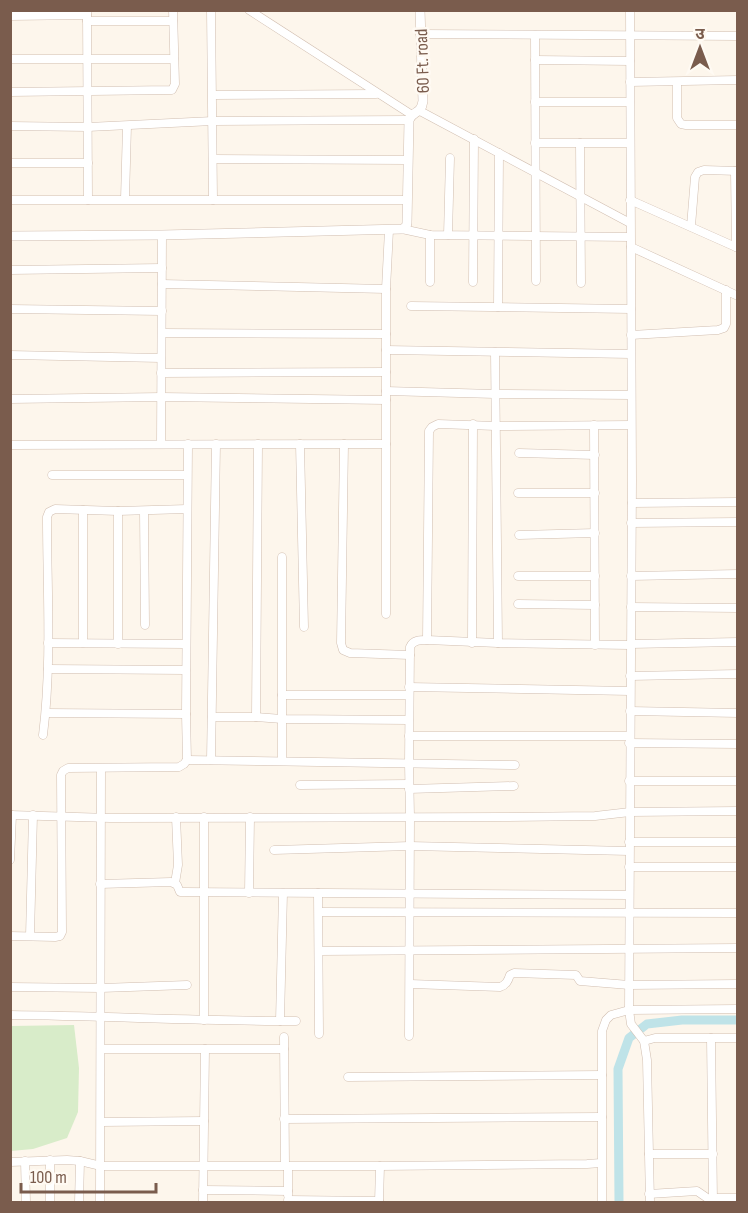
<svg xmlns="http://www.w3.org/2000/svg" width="748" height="1213" viewBox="0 0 748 1213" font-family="'Sofia Sans Condensed','Noto Sans Devanagari',sans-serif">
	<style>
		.green { fill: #d8ecc9 }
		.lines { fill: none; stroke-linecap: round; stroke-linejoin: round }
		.canal { stroke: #bfe3e8; stroke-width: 9 }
		.minor-casing { stroke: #d1beb0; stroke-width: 9 }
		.tertiary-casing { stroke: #d1beb0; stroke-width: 10 }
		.minor { stroke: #fff; stroke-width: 8 }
		.tertiary { stroke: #fff; stroke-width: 9 }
		.labels { text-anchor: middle; stroke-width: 5; stroke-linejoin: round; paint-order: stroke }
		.street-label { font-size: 18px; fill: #7a5c4d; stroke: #fffaf3 }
	</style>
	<rect width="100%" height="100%" fill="#fdf6ec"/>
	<path class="green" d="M 74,1025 L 79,1068 L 78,1112 L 67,1138 L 33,1149 L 11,1151 L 11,1026 Z"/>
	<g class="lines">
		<path class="canal" d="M 619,1202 L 618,1069 L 629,1038 L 647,1024 L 682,1020 L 738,1020"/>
		<g class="minor-casing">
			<g id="minor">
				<path d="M 87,10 L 88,200"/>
				<path d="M 211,10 L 213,200"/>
				<path d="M 249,10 L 412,115"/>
				<path d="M 630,10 L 632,480 L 629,1010 L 631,1024 L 644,1041 L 647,1060 L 650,1202"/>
				<path d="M 10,16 L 87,15"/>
				<path d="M 87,21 L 173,21"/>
				<path d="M 420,34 L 738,36"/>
				<path d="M 535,35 L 536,281"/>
				<path d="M 10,59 L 174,59"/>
				<path d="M 535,60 L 630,61"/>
				<path d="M 630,82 L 738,80"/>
				<path d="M 677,82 L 677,118 L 681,124 L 686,125 L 738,125"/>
				<path d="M 10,92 L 172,90 L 175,84 L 173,10"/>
				<path d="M 213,95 L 376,94"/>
				<path d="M 535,102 L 630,102"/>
				<path d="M 420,111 L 630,223"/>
				<path d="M 10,126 L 88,127 L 213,121 L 409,120"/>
				<path d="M 535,143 L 630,143"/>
				<path d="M 580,143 L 581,283"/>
				<path d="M 213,159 L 408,160"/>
				<path d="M 10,163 L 88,163"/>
				<path d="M 735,171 L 736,247"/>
				<path d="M 125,199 L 127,126"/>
				<path d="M 10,200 L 407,200"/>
				<path d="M 630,200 L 738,248"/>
				<path d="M 691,226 L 695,177 L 698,172 L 704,170 L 738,171"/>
				<path d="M 402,229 L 430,235 L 630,237"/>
				<path d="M 430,235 L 430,282"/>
				<path d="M 448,235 L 450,158"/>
				<path d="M 631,247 L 738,296"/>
				<path d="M 10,270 L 162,268"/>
				<path d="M 473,282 L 474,139"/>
				<path d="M 162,284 L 386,289"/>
				<path d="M 411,306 L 631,309"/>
				<path d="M 498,307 L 499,153"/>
				<path d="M 10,309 L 162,311"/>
				<path d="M 162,333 L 386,334"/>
				<path d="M 631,335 L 718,330 L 724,328 L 726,324 L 726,290"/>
				<path d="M 386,350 L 631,354"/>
				<path d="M 495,352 L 498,643"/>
				<path d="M 10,355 L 161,358"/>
				<path d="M 161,373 L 386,372"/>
				<path d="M 386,391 L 495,394 L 631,395"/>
				<path d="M 10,399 L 162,397 L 386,400"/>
				<path d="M 594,425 L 595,645"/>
				<path d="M 161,444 L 162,235"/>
				<path d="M 300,444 L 304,627"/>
				<path d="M 344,444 L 341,643 L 343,650 L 350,653 L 410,655"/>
				<path d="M 10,445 L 386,444"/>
				<path d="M 519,453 L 595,455"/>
				<path d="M 52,475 L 187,475"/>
				<path d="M 518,493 L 595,493"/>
				<path d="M 632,503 L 738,502"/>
				<path d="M 83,510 L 83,643"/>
				<path d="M 144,511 L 145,625"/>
				<path d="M 631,523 L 738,522"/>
				<path d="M 519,535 L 595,533"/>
				<path d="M 282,557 L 282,761"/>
				<path d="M 518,576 L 595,576"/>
				<path d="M 631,576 L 738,574"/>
				<path d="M 518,604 L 595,605"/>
				<path d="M 631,607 L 738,608"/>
				<path d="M 386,614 L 386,289 L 389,230"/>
				<path d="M 427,640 L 429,431 L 432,427 L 438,424 L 496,426 L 631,425"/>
				<path d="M 48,643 L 186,644"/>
				<path d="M 472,643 L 473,424"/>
				<path d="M 118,644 L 118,511"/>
				<path d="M 630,644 L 738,642"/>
				<path d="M 48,669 L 186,670"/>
				<path d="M 630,676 L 738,674"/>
				<path d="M 409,687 L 630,691"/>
				<path d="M 282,695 L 409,695"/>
				<path d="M 630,711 L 738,713"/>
				<path d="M 46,713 L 186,714"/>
				<path d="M 212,717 L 256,717 L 282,719 L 409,720"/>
				<path d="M 256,717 L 258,444"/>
				<path d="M 43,735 C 52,663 47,590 47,517 L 49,512 L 55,509 L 118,511 L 187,509"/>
				<path d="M 409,736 L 630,736"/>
				<path d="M 629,743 L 738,744"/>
				<path d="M 187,760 L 515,765"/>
				<path d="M 211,760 L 216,444"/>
				<path d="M 629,781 L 738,781"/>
				<path d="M 300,785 L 409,784"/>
				<path d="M 409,789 L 514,786"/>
				<path d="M 10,815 L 110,818 L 503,817 L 595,816 L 630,812 L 738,811"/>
				<path d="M 629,842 L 738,842"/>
				<path d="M 274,850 L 410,846 L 629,851"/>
				<path d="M 10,860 L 12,815"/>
				<path d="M 629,867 L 738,867"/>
				<path d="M 175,883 L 178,865 L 176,817"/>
				<path d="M 100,884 L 171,882 L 177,885 L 180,892 L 184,892 L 629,895"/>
				<path d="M 249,893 L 250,817"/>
				<path d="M 318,893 L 319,1034"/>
				<path d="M 319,912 L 738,913"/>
				<path d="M 10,936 L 55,937 L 60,936 L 62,932 L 61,775 L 63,771 L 68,768 L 179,767 L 184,764 L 187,760 L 186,714 L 188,444"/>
				<path d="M 30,936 L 33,815"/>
				<path d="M 319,951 L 738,948"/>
				<path d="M 410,984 L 500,987 C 506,985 508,981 510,975 L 514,973 L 576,975 L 580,981 L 629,985 L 738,984"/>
				<path d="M 10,987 L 101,988 L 187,985"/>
				<path d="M 10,1015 C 106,1016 201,1021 296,1021"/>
				<path d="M 204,1020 L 204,817"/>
				<path d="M 280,1021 L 283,893"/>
				<path d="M 409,1036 L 410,817 L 409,763 L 410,647 C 413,640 420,640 427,640 L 498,643 L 630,645"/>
				<path d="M 284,1037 L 285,1166"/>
				<path d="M 711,1038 L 713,1202"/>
				<path d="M 644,1041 L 655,1038 L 738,1038"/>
				<path d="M 101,1049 L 284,1049"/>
				<path d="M 348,1077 L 602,1075"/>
				<path d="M 284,1119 L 602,1117"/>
				<path d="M 101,1122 L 204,1121"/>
				<path d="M 649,1154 L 713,1154"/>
				<path d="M 50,1160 L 50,1202"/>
				<path d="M 25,1161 L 26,1202"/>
				<path d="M 10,1162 L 67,1160 L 80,1161"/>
				<path d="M 203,1190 L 288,1191"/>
				<path d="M 649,1194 L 697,1191 L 713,1202"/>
				<path d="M 288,1195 L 288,1166"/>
				<path d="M 713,1198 L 738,1198"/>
				<path d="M 288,1200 L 379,1201"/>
				<path d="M 79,1202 L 80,1161 L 101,1166 L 380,1166 L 587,1164 L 601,1163"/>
				<path d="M 100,1202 L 101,769"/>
				<path d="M 203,1202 L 205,1049"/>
				<path d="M 379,1202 L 380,1166"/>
				<path d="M 602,1202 L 602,1031 L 606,1020 L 611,1015 L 629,1010 L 738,1009"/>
			</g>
		</g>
		<g class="tertiary-casing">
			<path id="tertiary" d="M 10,236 L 162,235 L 402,229 L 406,227 L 407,223 L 409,120 C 413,110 421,115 423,101 L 420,10"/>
		</g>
		<use href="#minor" class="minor"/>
		<use href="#tertiary" class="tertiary"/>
	</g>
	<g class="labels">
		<g class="street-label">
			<text transform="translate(422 61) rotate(-92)" y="6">60 Ft. road</text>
		</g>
	</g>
	<rect width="748" height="1213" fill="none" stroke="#7a5c4d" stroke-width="24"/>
	<g transform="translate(700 48)" stroke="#fffaf3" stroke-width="4.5" paint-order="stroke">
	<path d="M0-4.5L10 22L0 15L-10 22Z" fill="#7a5c4d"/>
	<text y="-9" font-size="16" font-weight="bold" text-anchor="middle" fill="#7a5c4d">उ</text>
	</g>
	<path d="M21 1183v9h135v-9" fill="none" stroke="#7a5c4d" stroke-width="3"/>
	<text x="30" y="1183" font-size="18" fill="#7a5c4d" stroke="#fffaf3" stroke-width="4.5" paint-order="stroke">100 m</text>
</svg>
